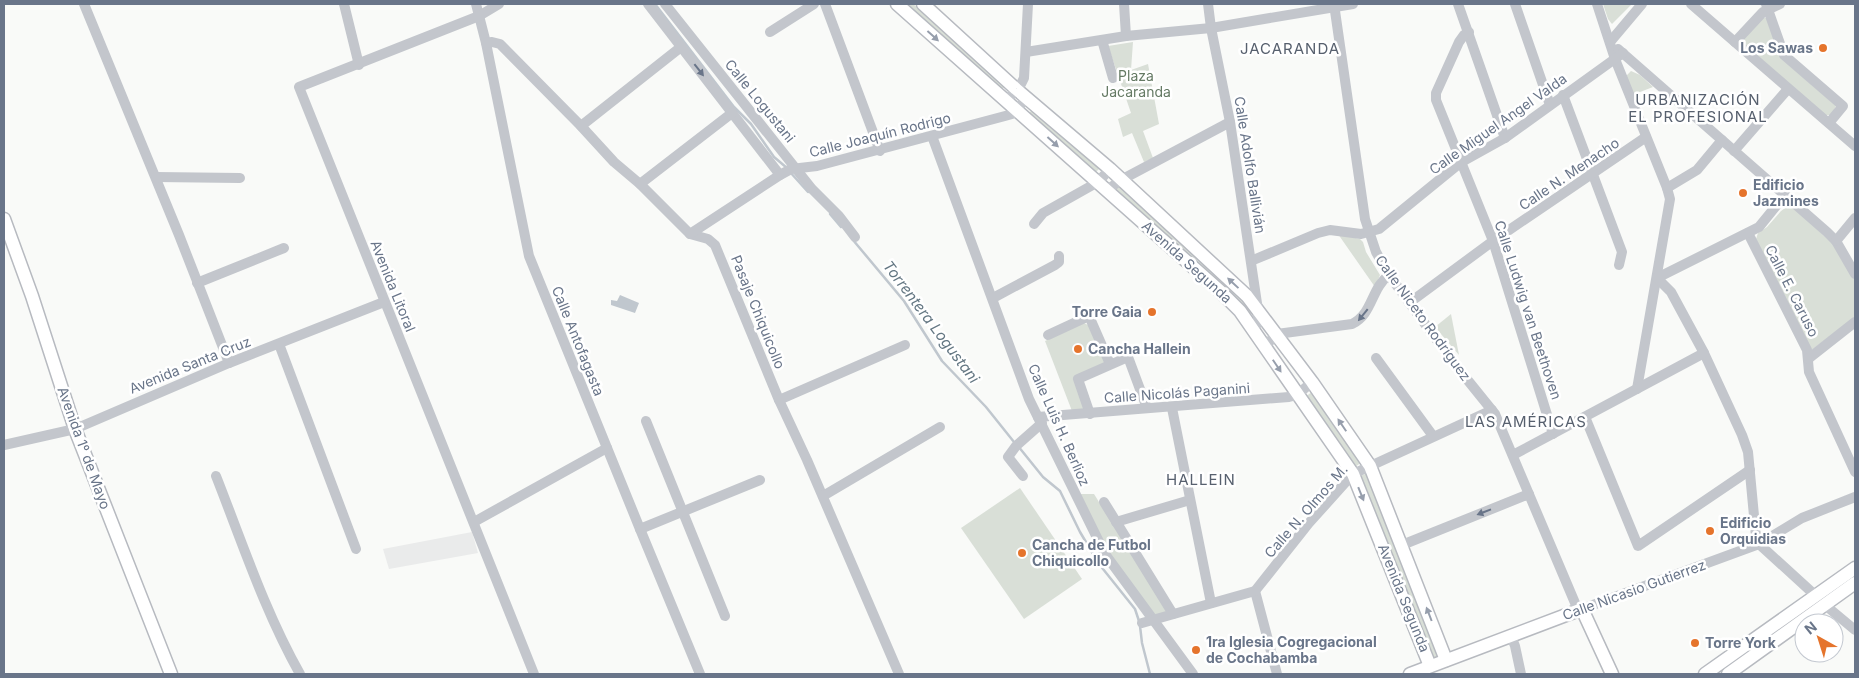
<svg xmlns="http://www.w3.org/2000/svg" width="1859" height="678" viewBox="0 0 1859 678" font-family="Inter,sans-serif">
	<style>
		.built { fill: #eaebeb }
		.green { fill: #d9dfd7 }
		.water { fill: #c0c7ce }
		.lines { fill: none; stroke-linecap: round; stroke-linejoin: round }
		.stream { stroke: #c0c7ce; stroke-width: 2.5 }
		.major-casing { stroke: #b7bac0; stroke-width: 15 }
		.minor { stroke: #c3c6cc; stroke-width: 10 }
		.major { stroke: #fff; stroke-width: 12 }
		.oneway { fill: #969eac }
		.oneway2 { fill: #697589 }
		.poi-dot { fill: #e5742c; stroke: #fff; stroke-width: 2 }
		.labels { text-anchor: middle; stroke-width: 5; stroke-linejoin: round; paint-order: stroke }
		.poi-label { font-size: 14px; font-weight: bold; fill: #697589; stroke: #fff; text-anchor: start }
		.park-label { font-size: 14px; fill: #657a64; stroke: #fff }
		.street-label { font-size: 14px; fill: #697589; stroke: #fff }
		.neighbourhood-label { font-size: 15px; letter-spacing: 1px; fill: #57606e; stroke: #fff }
		.water-label { font-size: 15px; font-style: italic; fill: #647783; stroke: #fff }
	</style>
	<rect width="100%" height="100%" fill="#f9faf8"/>
	<path class="built" d="M 472,532 L 478,553 L 389,569 L 383,549 Z"/>
	<g class="green">
		<path d="M 905,4 L 913,4 L 937,23 L 1005,87 L 1001,89 Z"/>
		<path d="M 1603,4 L 1632,4 L 1612,24 L 1608,19 Z"/>
		<path d="M 1762,18 L 1767,18 L 1782,59 L 1836,106 L 1831,115 L 1825,115 L 1743,43 L 1743,39 Z"/>
		<path d="M 1133,42 L 1131,70 L 1148,64 L 1159,124 L 1143,131 L 1153,158 L 1144,162 L 1132,133 L 1123,137 L 1118,119 L 1131,113 L 1108,46 Z"/>
		<path d="M 1631,71 L 1640,75 L 1653,87 L 1640,92 L 1635,99 L 1626,76 Z"/>
		<path d="M 1033,109 L 1100,168 L 1096,172 L 1029,113 Z"/>
		<path d="M 1120,186 L 1226,282 L 1254,311 L 1247,316 L 1114,190 Z"/>
		<path d="M 1788,206 L 1794,207 L 1839,250 L 1855,278 L 1855,317 L 1813,349 L 1811,349 L 1756,239 L 1758,233 L 1767,227 L 1781,211 Z"/>
		<path d="M 1338,234 L 1360,239 L 1363,242 L 1366,252 L 1380,275 L 1375,287 Z"/>
		<path d="M 1451,314 L 1459,355 L 1435,327 Z"/>
		<path d="M 1084,323 L 1090,326 L 1104,360 L 1104,363 L 1078,376 L 1085,410 L 1072,411 L 1045,341 Z"/>
		<path d="M 1312,392 L 1362,462 L 1355,467 L 1305,397 Z"/>
		<path d="M 1368,473 L 1441,656 L 1433,659 L 1360,476 Z"/>
		<path d="M 1020,488 L 1082,579 L 1024,619 L 961,528 Z"/>
		<path d="M 1078,494 L 1094,494 L 1166,610 L 1166,613 L 1156,617 L 1110,556 Z"/>
	</g>
	<path class="water" d="M 620,295 L 639,303 L 635,313 L 611,305 L 611,300 L 617,301 Z"/>
	<g class="lines">
		<g class="stream">
			<path d="M 655,4 L 734,107 L 751,124 L 774,157 L 787,168"/>
			<path d="M 790,172 L 808,192"/>
			<path d="M 830,214 L 841,227"/>
			<path d="M 853,240 L 904,301 L 942,361 L 986,407 L 1014,442"/>
			<path d="M 1018,446 L 1043,477 L 1060,491 L 1080,532 L 1099,564 L 1135,609 L 1139,621"/>
			<path d="M 1140,626 L 1142,643 L 1150,674"/>
		</g>
		<g class="major-casing">
			<g id="major">
				<path d="M 897,4 L 1220,291 L 1240,311 L 1353,474 L 1430,666"/>
				<path d="M 923,4 L 1016,89 L 1110,169 L 1247,296 L 1312,382 L 1370,466 L 1446,660"/>
				<path d="M 4,219 L 32,296 L 75,429 L 171,674"/>
				<path d="M 1410,674 L 1582,609 L 1612,674"/>
				<path d="M 1705,674 L 1855,568"/>
				<path d="M 1728,674 L 1855,583"/>
			</g>
		</g>
		<g class="minor">
			<path d="M 84,4 L 179,235 L 229,363"/>
			<path d="M 344,4 L 359,65"/>
			<path d="M 476,4 L 486,43 L 529,256 L 640,529 L 700,674"/>
			<path d="M 499,4 L 479,16 L 299,87 L 534,674"/>
			<path d="M 648,4 L 780,175"/>
			<path d="M 665,4 L 812,189 L 839,216 L 855,237"/>
			<path d="M 825,4 L 880,151"/>
			<path d="M 1124,4 L 1126,36"/>
			<path d="M 1208,4 L 1211,28 L 1230,122 L 1258,310 L 1258,323 L 1252,329"/>
			<path d="M 1334,4 L 1365,219 L 1376,252 L 1389,275 L 1453,362 L 1495,414 L 1578,610"/>
			<path d="M 1458,4 L 1505,138"/>
			<path d="M 1515,4 L 1550,105"/>
			<path d="M 1597,4 L 1615,59 L 1667,188 L 1670,199 L 1637,389"/>
			<path d="M 1691,4 L 1855,146"/>
			<path d="M 1766,4 L 1784,55 L 1843,106 L 1829,123"/>
			<path d="M 770,32 L 814,4"/>
			<path d="M 1469,32 L 1464,35 L 1459,42 L 1436,93 L 1436,100 L 1493,241 L 1553,434"/>
			<path d="M 1102,40 L 1113,78"/>
			<path d="M 1610,42 L 1642,4"/>
			<path d="M 1735,42 L 1763,12 L 1780,4"/>
			<path d="M 486,43 L 492,42 L 500,44 L 581,126 L 614,162 L 640,184 L 690,234 L 708,239 L 715,245 L 779,400 L 807,460 L 899,674"/>
			<path d="M 1618,49 L 1827,232 L 1836,241 L 1855,274"/>
			<path d="M 1026,52 L 1126,36 L 1211,28 L 1353,4"/>
			<path d="M 1563,95 L 1622,252 L 1619,265"/>
			<path d="M 1006,101 L 1021,84 L 1024,78 L 1028,4"/>
			<path d="M 581,126 L 681,47"/>
			<path d="M 932,136 L 1029,399 L 1105,554 L 1193,674"/>
			<path d="M 1734,151 L 1788,89"/>
			<path d="M 156,177 L 240,178"/>
			<path d="M 640,184 L 732,113"/>
			<path d="M 1667,188 L 1697,170 L 1722,140"/>
			<path d="M 1107,190 L 1121,180 L 1230,122"/>
			<path d="M 1034,224 L 1043,213 L 1098,182 L 1110,169"/>
			<path d="M 1748,233 L 1807,350 L 1809,372 L 1855,472"/>
			<path d="M 690,234 L 780,175 L 791,169 L 817,166 L 1005,116 L 1012,114 L 1027,98"/>
			<path d="M 1836,241 L 1855,218"/>
			<path d="M 1251,261 L 1318,233 L 1330,230 L 1361,234 L 1379,229 L 1460,163 L 1505,138 L 1623,53"/>
			<path d="M 1657,278 L 1671,292 L 1704,353 L 1742,435 L 1748,452 L 1756,537 L 1759,544 L 1816,596"/>
			<path d="M 1657,278 L 1759,227 L 1785,195"/>
			<path d="M 197,283 L 284,248"/>
			<path d="M 993,298 L 1055,265 L 1059,262 L 1059,256"/>
			<path d="M 1409,303 L 1493,241 L 1646,137"/>
			<path d="M 1048,335 L 1089,316 L 1110,364"/>
			<path d="M 279,344 L 356,549"/>
			<path d="M 1264,347 L 1277,334 L 1352,324 C 1373,314 1371,288 1389,275"/>
			<path d="M 1376,358 L 1433,436"/>
			<path d="M 1808,359 L 1855,322"/>
			<path d="M 779,400 L 905,345"/>
			<path d="M 1172,408 L 1211,603"/>
			<path d="M 1090,414 L 1078,379 L 1128,357 L 1147,408"/>
			<path d="M 1038,417 L 1289,397 L 1297,395 L 1312,382"/>
			<path d="M 1585,417 L 1638,546 L 1750,470"/>
			<path d="M 646,421 L 725,616"/>
			<path d="M 4,445 L 75,429 L 229,363 L 384,302"/>
			<path d="M 1513,455 L 1704,353"/>
			<path d="M 216,476 C 242,542 265,612 300,674"/>
			<path d="M 1023,476 L 1008,457 L 1016,446 L 1042,423"/>
			<path d="M 823,496 L 940,427"/>
			<path d="M 1104,502 L 1173,614"/>
			<path d="M 474,522 L 607,448"/>
			<path d="M 1116,522 L 1190,500"/>
			<path d="M 640,529 L 760,480"/>
			<path d="M 1402,545 L 1529,494"/>
			<path d="M 1255,591 L 1277,674"/>
			<path d="M 1825,605 L 1855,630"/>
			<path d="M 1582,609 L 1759,544 L 1802,518 L 1855,497"/>
			<path d="M 1142,623 L 1255,591 L 1309,523 L 1353,474 L 1492,410"/>
			<path d="M 1511,636 L 1515,646 L 1521,674"/>
		</g>
		<use href="#major" class="major"/>
	</g>
	<defs><path id="oneway-solid" d="M-6-.8H1V-3.2L6.5 0L1 3.2V.8H-6Z" transform="scale(1.25)"/></defs>
	<g class="oneway">
		<use href="#oneway-solid" transform="translate(933 36) rotate(42)"/>
		<use href="#oneway-solid" transform="translate(1053 142) rotate(42)"/>
		<use href="#oneway-solid" transform="translate(1233 283) rotate(-137)"/>
		<use href="#oneway-solid" transform="translate(1277 366) rotate(56)"/>
		<use href="#oneway-solid" transform="translate(1342 425) rotate(-124)"/>
		<use href="#oneway-solid" transform="translate(1361 494) rotate(68)"/>
		<use href="#oneway-solid" transform="translate(1429 614) rotate(-111)"/>
	</g>
	<g class="oneway2">
		<use href="#oneway-solid" transform="translate(699 70) rotate(52)"/>
		<use href="#oneway-solid" transform="translate(1363 315) rotate(129)"/>
		<use href="#oneway-solid" transform="translate(1484 512) rotate(159)"/>
	</g>
	<g class="poi-dot">
		<circle cx="1823" cy="48" r="5"/>
		<circle cx="1743" cy="193" r="5"/>
		<circle cx="1152" cy="312" r="5"/>
		<circle cx="1078" cy="349" r="5"/>
		<circle cx="1710" cy="531" r="5"/>
		<circle cx="1022" cy="553" r="5"/>
		<circle cx="1695" cy="643" r="5"/>
		<circle cx="1196" cy="650" r="5"/>
	</g>
	<g class="labels">
		<g class="poi-label">
			<text x="1813" y="53" text-anchor="end">Los Sawas</text>
			<text x="1753" y="190">Edificio<tspan x="1753" dy="16">Jazmines</tspan></text>
			<text x="1142" y="317" text-anchor="end">Torre Gaia</text>
			<text x="1088" y="354">Cancha Hallein</text>
			<text x="1720" y="528">Edificio<tspan x="1720" dy="16">Orquidias</tspan></text>
			<text x="1032" y="550">Cancha de Futbol<tspan x="1032" dy="16">Chiquicollo</tspan></text>
			<text x="1206" y="647">1ra Iglesia Cogregacional<tspan x="1206" dy="16">de Cochabamba</tspan></text>
			<text x="1705" y="648">Torre York</text>
		</g>
		<g class="park-label">
			<text x="1136" y="81">Plaza<tspan x="1136" dy="16">Jacaranda</tspan></text>
		</g>
		<g class="street-label">
			<text transform="translate(760 101) rotate(51)" y="5">Calle Logustani</text>
			<text transform="translate(1498 124) rotate(-35)" y="5">Calle Miguel Angel Valda</text>
			<text transform="translate(880 135) rotate(-14)" y="5">Calle Joaquín Rodrigo</text>
			<text transform="translate(1250 165) rotate(81)" y="5">Calle Adolfo Ballivián</text>
			<text transform="translate(1569 174) rotate(-34)" y="5">Calle N. Menacho</text>
			<text transform="translate(1187 262) rotate(42)" y="5">Avenida Segunda</text>
			<text transform="translate(393 286) rotate(68)" y="5">Avenida Litoral</text>
			<text transform="translate(1792 291) rotate(63)" y="5">Calle E. Caruso</text>
			<text transform="translate(1528 310) rotate(72)" y="5">Calle Ludwig van Beethoven</text>
			<text transform="translate(758 312) rotate(68)" y="5">Pasaje Chiquicollo</text>
			<text transform="translate(1423 318) rotate(54)" y="5">Calle Niceto Rodríguez</text>
			<text transform="translate(578 341) rotate(68)" y="5">Calle Antofagasta</text>
			<text transform="translate(190 365) rotate(-22)" y="5">Avenida Santa Cruz</text>
			<text transform="translate(1177 393) rotate(-4)" y="5">Calle Nicolás Paganini</text>
			<text transform="translate(1059 425) rotate(66)" y="5">Calle Luis H. Berlioz</text>
			<text transform="translate(84 448) rotate(70)" y="5">Avenida 1º de Mayo</text>
			<text transform="translate(1306 511) rotate(-49)" y="5">Calle N. Olmos M.</text>
			<text transform="translate(1634 590) rotate(-20)" y="5">Calle Nicasio Gutierrez</text>
			<text transform="translate(1404 598) rotate(68)" y="5">Avenida Segunda</text>
		</g>
		<g class="neighbourhood-label">
			<text x="1290" y="54">JACARANDA</text>
			<text x="1698" y="105">URBANIZACIÓN<tspan x="1698" dy="17">EL PROFESIONAL</tspan></text>
			<text x="1526" y="427">LAS AMÉRICAS</text>
			<text x="1201" y="485">HALLEIN</text>
		</g>
		<g class="water-label">
			<text transform="translate(931 322) rotate(53)" y="5">Torrentera Logustani</text>
		</g>
	</g>
	<rect width="1859" height="678" fill="none" stroke="#697589" stroke-width="10"/>
	<g transform="translate(1819 638) rotate(321)"><circle r="24" fill="#ffffff" stroke="#c3c8d0"/>
	<path d="M0-4L9 19L0 12L-9 19Z" fill="#e5742c"/>
	<text y="-8" font-size="14" font-weight="bold" text-anchor="middle" fill="#697589">N</text>
	</g>
</svg>
